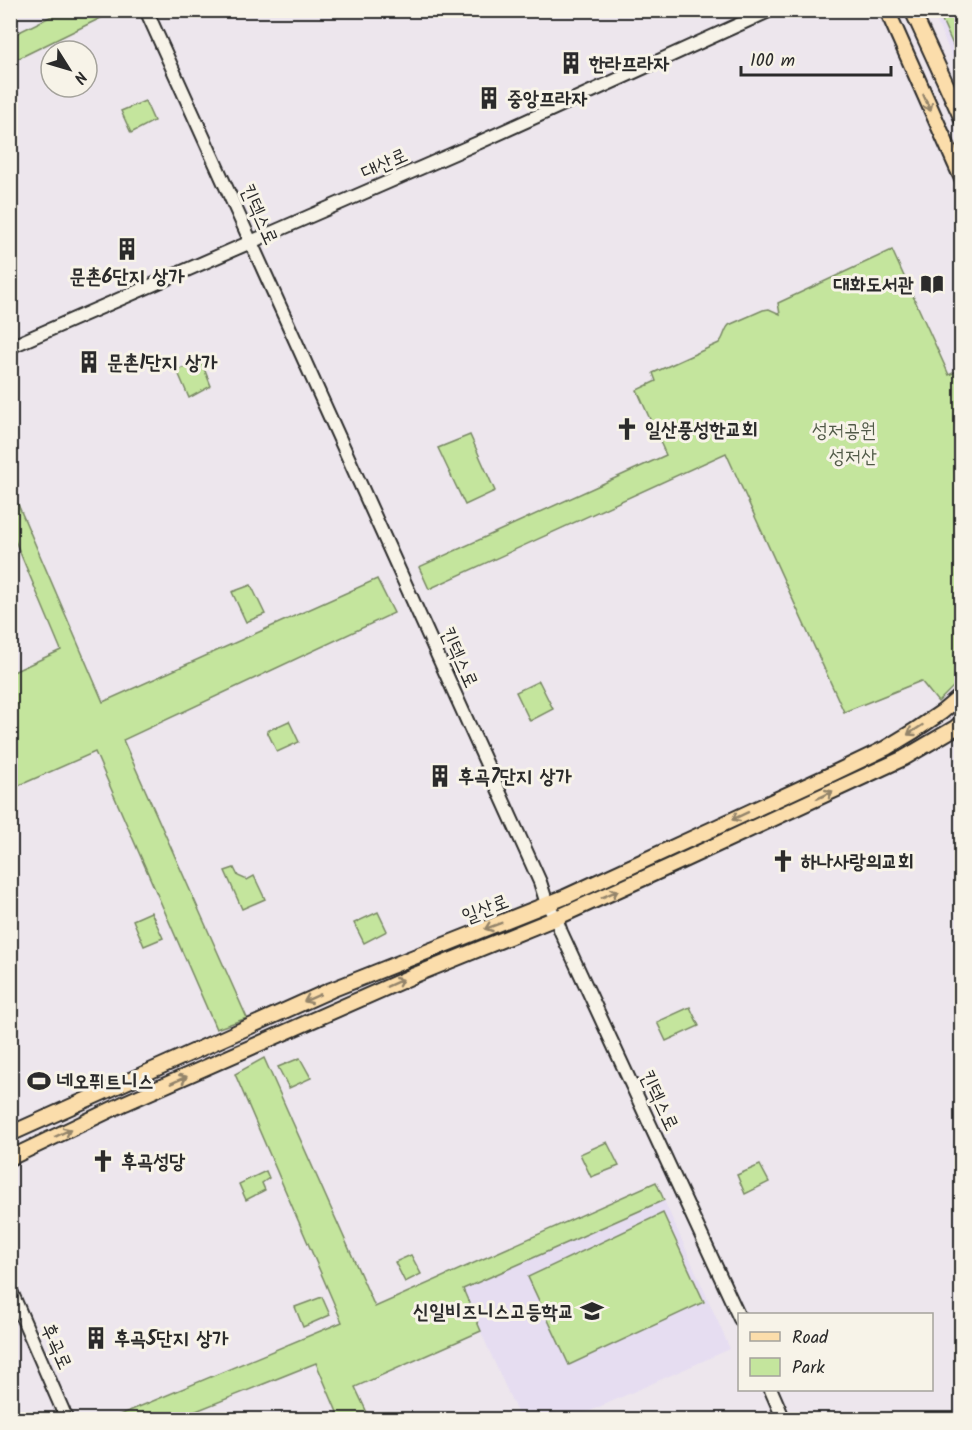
<svg xmlns="http://www.w3.org/2000/svg" width="972" height="1430" viewBox="0 0 972 1430" font-family="Kalam,'Poor Story',sans-serif">
	<style>
		.built { fill: #e6ddf1 }
		.green { fill: #c4e59d; stroke: #788864; stroke-width: 1.5 }
		.lines { fill: none; stroke-linecap: round; stroke-linejoin: round }
		.secondary-casing { stroke: #2b2b2b; stroke-width: 16 }
		.primary-casing { stroke: #2b2b2b; stroke-width: 18 }
		.secondary { stroke: #f7f3e8; stroke-width: 12 }
		.primary { stroke: #fbddab; stroke-width: 14 }
		.oneway { stroke: #93846b }
		.labels { text-anchor: middle; stroke-width: 6; stroke-linejoin: round; paint-order: stroke }
		.poi-label { font-size: 20px; font-weight: bold; fill: #2b2b2b; stroke: #f7f3e8; text-anchor: start }
		.street-label { font-size: 20px; fill: #2b2b2b; stroke: #f7f3e8 }
		.park-label { font-size: 20px; fill: #515a48; stroke: #f7f3e8 }
	</style>
	<rect width="100%" height="100%" fill="#ede6ed"/>
	<filter id="ink" filterUnits="userSpaceOnUse"><feTurbulence type="fractalNoise" baseFrequency=".0167" numOctaves="2"/><feDisplacementMap in="SourceGraphic" scale="12" xChannelSelector="R" yChannelSelector="G"/><feConvolveMatrix kernelMatrix="1 2 1 2 8 2 1 2 1" color-interpolation-filters="sRGB"/></filter>
	<g filter="url(#ink)">
		<g class="built">
			<path d="M 932,11 L 961,11 L 961,77 Z"/>
			<path d="M 664,1200 L 730,1349 L 572,1419 L 520,1419 L 462,1290 Z"/>
		</g>
		<g class="green">
			<path d="M 64,10 L 115,11 L 11,62 L 11,36 Z"/>
			<path d="M 938,11 L 961,11 L 961,63 Z"/>
			<path d="M 145,101 L 154,121 L 131,133 L 121,111 Z"/>
			<path d="M 892,250 L 949,375 L 961,369 L 961,679 L 938,702 L 921,681 L 844,712 L 726,453 L 429,589 L 419,567 L 666,455 L 637,390 L 656,381 L 653,373 L 719,343 C 724,339 724,330 729,325 L 763,310 L 769,309 L 780,314 L 778,303 Z"/>
			<path d="M 201,361 L 211,386 L 189,398 L 177,370 Z"/>
			<path d="M 470,435 L 495,491 L 465,505 L 438,448 Z"/>
			<path d="M 11,488 L 103,702 L 377,579 L 394,613 L 123,740 L 247,1018 L 216,1029 L 95,752 L 11,789 L 11,673 L 61,650 L 11,531 Z"/>
			<path d="M 251,585 L 265,614 L 246,622 L 232,592 Z"/>
			<path d="M 539,681 L 553,709 L 530,721 L 516,692 Z"/>
			<path d="M 289,721 L 299,742 L 277,752 L 267,731 Z"/>
			<path d="M 234,868 L 238,876 L 247,880 L 254,876 L 265,899 L 242,909 L 225,871 Z"/>
			<path d="M 151,912 L 163,938 L 144,946 L 133,920 Z"/>
			<path d="M 378,912 L 387,931 L 364,943 L 354,923 Z"/>
			<path d="M 690,1007 L 699,1026 L 666,1041 L 657,1022 Z"/>
			<path d="M 264,1058 L 375,1307 L 656,1182 L 664,1200 L 463,1289 L 481,1331 L 355,1387 L 370,1419 L 340,1419 L 316,1363 L 176,1419 L 110,1419 L 342,1322 L 235,1074 Z"/>
			<path d="M 300,1058 L 311,1078 L 289,1088 L 278,1067 Z"/>
			<path d="M 607,1142 L 619,1166 L 591,1177 L 580,1154 Z"/>
			<path d="M 760,1165 L 769,1182 L 745,1194 L 737,1175 Z"/>
			<path d="M 266,1171 L 269,1178 L 262,1183 L 265,1190 L 246,1200 L 239,1184 Z"/>
			<path d="M 663,1213 L 704,1302 L 569,1365 L 528,1277 Z"/>
			<path d="M 411,1255 L 421,1274 L 405,1282 L 395,1262 Z"/>
			<path d="M 322,1297 L 330,1315 L 303,1327 L 295,1307 Z"/>
		</g>
		<g class="lines">
			<g class="secondary-casing">
				<g id="secondary">
					<path d="M 146,10 L 540,882 L 547,904 L 556,918 L 561,932 L 740,1319"/>
					<path d="M 10,347 L 480,142 L 771,10"/>
					<path d="M 10,1289 L 67,1420"/>
					<path d="M 771,1390 L 784,1420"/>
				</g>
			</g>
			<g class="primary-casing">
				<g id="primary">
					<path d="M 887,10 L 962,179"/>
					<path d="M 912,10 L 962,119"/>
					<path d="M 10,1134 L 331,990 L 565,897 L 834,773 L 886,748 L 914,731 L 942,712 L 962,695"/>
					<path d="M 10,1158 L 125,1103 L 415,975 L 556,918 L 675,864 L 904,758 L 955,728 L 962,722"/>
				</g>
			</g>
			<use href="#secondary" class="secondary"/>
			<use href="#primary" class="primary"/>
		</g>
		<defs><path id="oneway-shaft" d="M-6 0H5M1.5-3L5.5 0L1.5 3" fill="none" stroke-width="1.6" stroke-linecap="round" stroke-linejoin="round" transform="scale(1.5)"/></defs>
		<g class="oneway">
			<use href="#oneway-shaft" transform="translate(927 103) rotate(66)"/>
			<use href="#oneway-shaft" transform="translate(915 730) rotate(147)"/>
			<use href="#oneway-shaft" transform="translate(825 795) rotate(-25)"/>
			<use href="#oneway-shaft" transform="translate(740 816) rotate(155)"/>
			<use href="#oneway-shaft" transform="translate(610 894) rotate(-24)"/>
			<use href="#oneway-shaft" transform="translate(493 926) rotate(159)"/>
			<use href="#oneway-shaft" transform="translate(395 983) rotate(-24)"/>
			<use href="#oneway-shaft" transform="translate(312 998) rotate(156)"/>
			<use href="#oneway-shaft" transform="translate(179 1080) rotate(-24)"/>
			<use href="#oneway-shaft" transform="translate(63 1133) rotate(-26)"/>
		</g>
	</g>
	<defs>
		<g id="building-bare" transform="scale(1.8)"><path d="M-4-6H4V6H1V3H-1V6H-4ZM-2.5-4.3h1.7v1.8h-1.7ZM.8-4.3h1.7v1.8H.8ZM-2.5-1h1.7V.8h-1.7ZM.8-1h1.7V.8H.8Z" fill="#2b2b2b" stroke="#f7f3e8" stroke-width="2.5" paint-order="stroke"/></g>
		<g id="library-bare" transform="scale(1.8)"><path d="M-6-4Q-3-5.5-.7-3.5V5Q-3 3-6 4ZM6-4Q3-5.5 .7-3.5V5Q3 3 6 4Z" fill="#2b2b2b" stroke="#f7f3e8" stroke-width="2.5" paint-order="stroke"/></g>
		<g id="church-bare" transform="scale(1.8)"><path d="M-1.2-6h2.4v3.5h3.3v2.4h-3.3V6h-2.4V-.1h-3.3v-2.4h3.3Z" fill="#2b2b2b" stroke="#f7f3e8" stroke-width="2.5" paint-order="stroke"/></g>
		<g id="stadium-bare" transform="scale(1.8)"><path d="M0-5a6.5 5 0 1 0 0 10a6.5 5 0 1 0 0-10ZM-3.5-1.8h7v3.6h-7Z" fill="#2b2b2b" stroke="#f7f3e8" stroke-width="2.5" paint-order="stroke"/></g>
		<g id="school-bare" transform="scale(1.8)"><path d="M0-5L7-2L0 1L-7-2ZM-4 1L0 2.5L4 1V4Q0 6-4 4Z" fill="#2b2b2b" stroke="#f7f3e8" stroke-width="2.5" paint-order="stroke"/></g>
	</defs>
	<g fill-rule="evenodd">
		<use href="#building-bare" x="571" y="63"/>
		<use href="#building-bare" x="489" y="98"/>
		<use href="#building-bare" x="127" y="249"/>
		<use href="#library-bare" x="932" y="284"/>
		<use href="#building-bare" x="89" y="362"/>
		<use href="#church-bare" x="627" y="429"/>
		<use href="#building-bare" x="440" y="776"/>
		<use href="#church-bare" x="783" y="861"/>
		<use href="#stadium-bare" x="39" y="1081"/>
		<use href="#church-bare" x="103" y="1161"/>
		<use href="#school-bare" x="592" y="1311"/>
		<use href="#building-bare" x="96" y="1338"/>
	</g>
	<g class="labels">
		<g class="poi-label">
			<text x="589" y="70">한라프라자</text>
			<text x="507" y="105">중앙프라자</text>
			<text x="127" y="283" text-anchor="middle">문촌6단지 상가</text>
			<text x="914" y="291" text-anchor="end">대화도서관</text>
			<text x="107" y="369">문촌1단지 상가</text>
			<text x="645" y="436">일산풍성한교회</text>
			<text x="458" y="783">후곡7단지 상가</text>
			<text x="801" y="868">하나사랑의교회</text>
			<text x="57" y="1088">네오퓌트니스</text>
			<text x="121" y="1168">후곡성당</text>
			<text x="574" y="1318" text-anchor="end">신일비즈니스고등학교</text>
			<text x="114" y="1345">후곡5단지 상가</text>
		</g>
		<g class="street-label">
			<text transform="translate(384 163) rotate(-24)" y="7">대산로</text>
			<text transform="translate(260 214) rotate(66)" y="7">킨텍스로</text>
			<text transform="translate(460 657) rotate(66)" y="7">킨텍스로</text>
			<text transform="translate(485 908) rotate(-21)" y="7">일산로</text>
			<text transform="translate(660 1100) rotate(65)" y="7">킨텍스로</text>
			<text transform="translate(57 1346) rotate(66)" y="7">후곡로</text>
		</g>
		<g class="park-label">
			<text x="844" y="437">성저공원</text>
			<text x="853" y="463">성저산</text>
		</g>
	</g>
	<rect width="972" height="1430" fill="none" stroke="#f7f3e8" stroke-width="36"/>
	<rect x="18" y="18" width="936" height="1394" fill="none" stroke="#2b2b2b" stroke-width="2" filter="url(#ink)"/>
	<rect x="738" y="1313" width="195" height="78" fill="#f7f3e8" stroke="#a5a39c" stroke-width="1.5"/>
	<rect x="750" y="1332" width="30" height="9" fill="#fbddab" stroke="#a5a39c" stroke-width="1.5"/>
	<text x="792" y="1343" font-size="18" fill="#2b2b2b">Road</text>
	<rect x="750" y="1358" width="30" height="18" fill="#c4e59d" stroke="#a5a39c" stroke-width="1.5"/>
	<text x="792" y="1373" font-size="18" fill="#2b2b2b">Park</text>
	<g transform="translate(69 69) rotate(127)"><circle r="28" fill="#f7f3e8" stroke="#a5a39c" stroke-width="1.5"/>
	<path d="M0-4.5L10 22L0 15L-10 22Z" fill="#2b2b2b"/>
	<text y="-9" font-size="16" font-weight="bold" text-anchor="middle" fill="#2b2b2b">N</text>
	</g>
	<path d="M741 66v9h150v-9" fill="none" stroke="#2b2b2b" stroke-width="3"/>
	<text x="750" y="66" font-size="18" fill="#2b2b2b" stroke="#f7f3e8" stroke-width="4.5" paint-order="stroke">100 m</text>
</svg>
